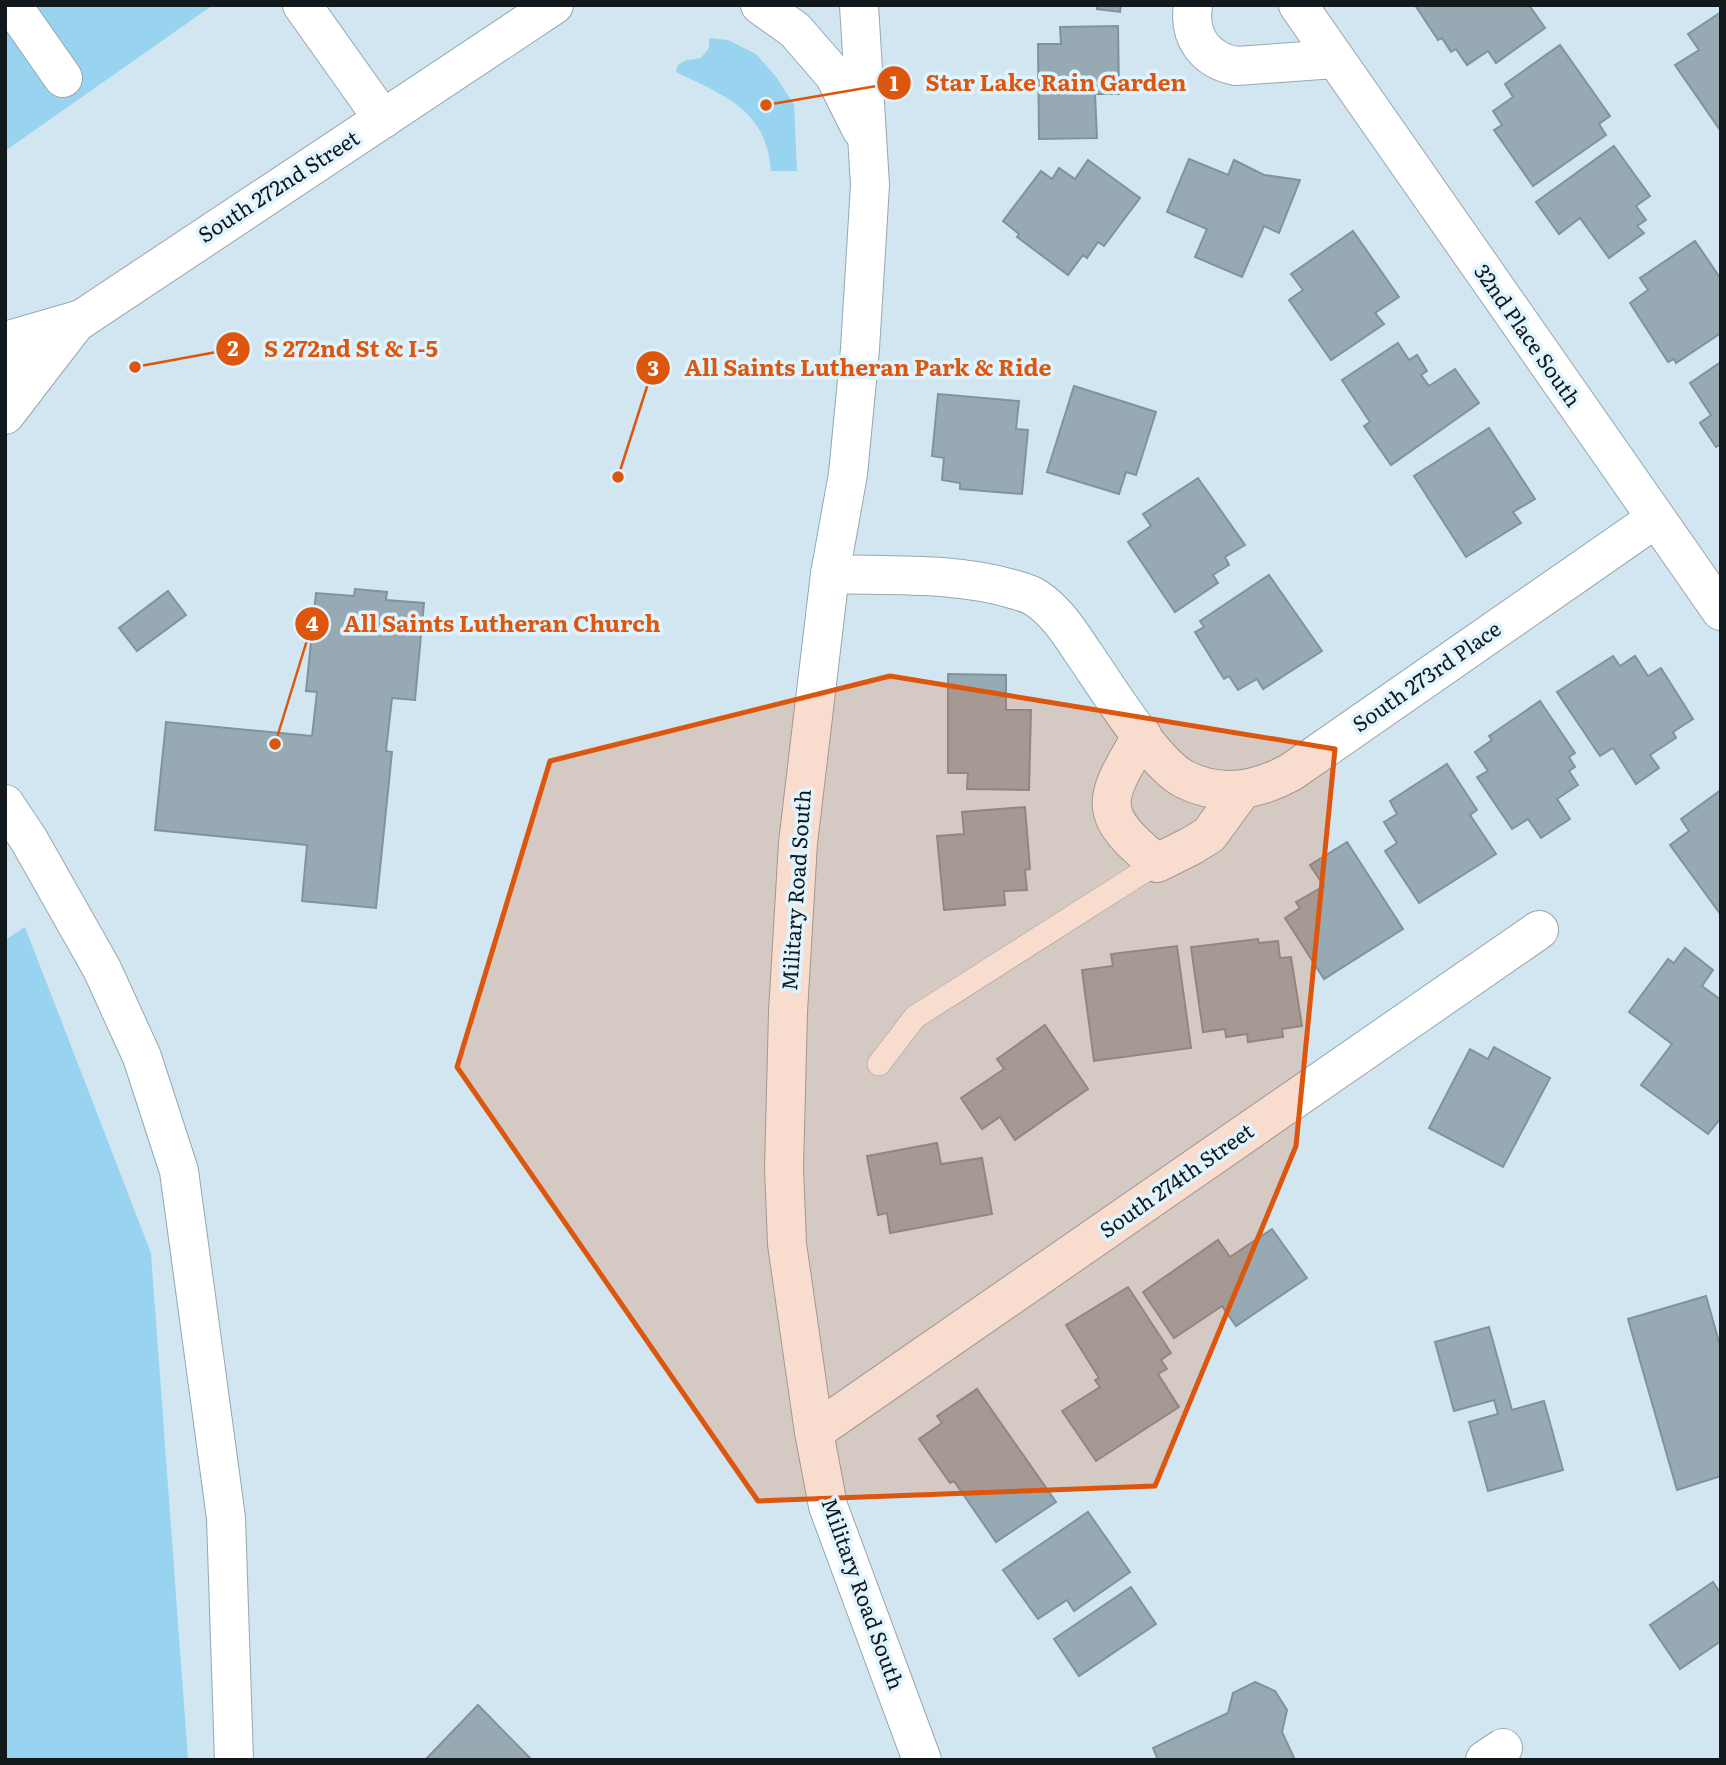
<svg xmlns="http://www.w3.org/2000/svg" width="1726" height="1765" viewBox="0 0 1726 1765" font-family="Literata,serif">
	<style>
		.green { fill: #98d3f0 }
		.building { fill: #97aab4; stroke: #80939c; stroke-width: 2 }
		.lines { fill: none; stroke-linecap: round; stroke-linejoin: round }
		.service-casing { stroke: #95a8b2; stroke-width: 24 }
		.minor-casing { stroke: #95a8b2; stroke-width: 40 }
		.secondary-casing { stroke: #95a8b2; stroke-width: 40 }
		.motorway-casing { stroke: #95a8b2; stroke-width: 40 }
		.service { stroke: #fff; stroke-width: 23 }
		.minor { stroke: #fff; stroke-width: 38 }
		.secondary { stroke: #fff; stroke-width: 38 }
		.motorway { stroke: #fff; stroke-width: 38 }
		.marked { fill: #dd560d; fill-opacity: 0.2; stroke: #dd560d; stroke-width: 5; stroke-linejoin: round }
		.labels { text-anchor: middle; stroke-width: 7; stroke-linejoin: round; paint-order: stroke }
		.street-label { font-size: 21px; fill: #12191d; stroke: #dff4fe }
		.leader { fill: none; stroke: #dd560d; stroke-width: 2.5 }
		.callout-dot { fill: #dd560d; stroke: #dff4fe; stroke-width: 2.5 }
		.mark-label { font-size: 21px; text-anchor: middle; font-weight: bold; fill: #fff }
		.callout-label { font-size: 23px; text-anchor: middle; font-weight: bold; fill: #dd560d; stroke: #dff4fe; stroke-width: 7; stroke-linejoin: round; paint-order: stroke }
	</style>
	<rect width="100%" height="100%" fill="#d2e6f1"/>
	<g class="green">
		<path d="M 5,5 L 213,5 L 5,151 Z"/>
		<path d="M 709,38 L 728,40 L 756,54 L 777,78 L 794,105 L 797,171 L 771,171 C 770,163 769,153 766,145 C 754,104 710,89 676,72 C 677,59 691,60 701,58 L 709,48 Z"/>
		<path d="M 25,927 L 151,1253 L 188,1760 L 5,1760 L 5,940 Z"/>
	</g>
	<g class="building">
		<path d="M 1090,5 L 1121,5 L 1120,12 L 1097,9 L 1097,6 Z"/>
		<path d="M 1415,5 L 1529,5 L 1545,28 L 1496,63 L 1488,51 L 1467,65 L 1456,49 L 1451,52 L 1442,38 L 1438,40 Z"/>
		<path d="M 1721,12 L 1721,130 L 1720,130 L 1675,65 L 1699,50 L 1688,34 Z"/>
		<path d="M 1118,26 L 1119,94 L 1095,94 L 1097,138 L 1039,139 L 1038,44 L 1061,44 L 1060,27 Z"/>
		<path d="M 1560,45 L 1610,116 L 1599,124 L 1606,135 L 1533,186 L 1494,130 L 1502,125 L 1493,111 L 1513,97 L 1505,84 Z"/>
		<path d="M 1614,146 L 1650,196 L 1636,206 L 1646,220 L 1637,226 L 1644,233 L 1609,258 L 1580,218 L 1559,234 L 1536,202 Z"/>
		<path d="M 1189,159 L 1228,175 L 1234,160 L 1264,175 L 1300,180 L 1279,233 L 1264,226 L 1242,277 L 1195,257 L 1207,229 L 1167,212 Z"/>
		<path d="M 1088,160 L 1140,198 L 1104,246 L 1098,242 L 1087,258 L 1083,255 L 1068,275 L 1017,237 L 1019,234 L 1003,221 L 1041,171 L 1052,179 L 1059,168 L 1075,179 Z"/>
		<path d="M 1353,231 L 1399,297 L 1375,313 L 1384,324 L 1331,360 L 1289,300 L 1303,290 L 1291,274 Z"/>
		<path d="M 1695,241 L 1721,279 L 1721,333 L 1676,363 L 1674,359 L 1668,362 L 1630,303 L 1648,290 L 1640,278 Z"/>
		<path d="M 1398,343 L 1409,360 L 1417,355 L 1427,371 L 1421,375 L 1429,386 L 1455,369 L 1479,403 L 1391,465 L 1364,426 L 1370,422 L 1342,380 Z"/>
		<path d="M 1721,362 L 1721,444 L 1716,447 L 1700,423 L 1711,415 L 1690,383 Z"/>
		<path d="M 1074,386 L 1156,412 L 1136,475 L 1126,472 L 1119,494 L 1047,472 Z"/>
		<path d="M 938,394 L 1019,401 L 1016,429 L 1028,430 L 1022,494 L 960,489 L 960,483 L 942,480 L 944,458 L 932,456 Z"/>
		<path d="M 1489,428 L 1535,499 L 1513,512 L 1521,523 L 1466,557 L 1414,476 Z"/>
		<path d="M 1198,478 L 1245,545 L 1225,557 L 1229,565 L 1213,575 L 1218,583 L 1175,612 L 1128,542 L 1151,526 L 1143,514 Z"/>
		<path d="M 1269,575 L 1322,651 L 1263,689 L 1257,679 L 1238,690 L 1229,676 L 1224,679 L 1195,632 L 1204,627 L 1200,621 Z"/>
		<path d="M 355,589 L 387,592 L 386,600 L 424,603 L 415,700 L 392,698 L 386,751 L 392,752 L 376,908 L 302,901 L 307,845 L 155,830 L 166,722 L 312,736 L 317,692 L 306,691 L 316,593 L 354,596 Z"/>
		<path d="M 168,591 L 186,615 L 137,651 L 119,628 Z"/>
		<path d="M 1613,656 L 1620,666 L 1635,656 L 1648,676 L 1661,668 L 1693,719 L 1673,732 L 1676,738 L 1650,755 L 1659,768 L 1636,784 L 1613,748 L 1600,756 L 1557,692 Z"/>
		<path d="M 948,674 L 1006,675 L 1006,710 L 1031,710 L 1029,790 L 967,789 L 968,773 L 948,773 Z"/>
		<path d="M 1540,701 L 1575,753 L 1569,757 L 1575,767 L 1569,771 L 1578,785 L 1557,799 L 1570,819 L 1541,838 L 1528,819 L 1512,829 L 1477,777 L 1488,771 L 1475,752 L 1492,740 L 1489,736 Z"/>
		<path d="M 1447,764 L 1477,810 L 1470,815 L 1496,854 L 1419,903 L 1385,851 L 1397,843 L 1384,822 L 1397,814 L 1390,801 Z"/>
		<path d="M 1721,790 L 1721,915 L 1670,845 L 1689,831 L 1681,819 Z"/>
		<path d="M 1025,807 L 1030,869 L 1025,870 L 1027,890 L 1004,891 L 1005,905 L 944,910 L 937,836 L 964,834 L 962,812 Z"/>
		<path d="M 1347,842 L 1403,929 L 1324,979 L 1285,918 L 1300,908 L 1296,902 L 1324,886 L 1310,865 Z"/>
		<path d="M 1258,939 L 1259,943 L 1278,941 L 1280,958 L 1291,957 L 1302,1026 L 1282,1029 L 1283,1037 L 1248,1042 L 1247,1034 L 1226,1037 L 1225,1029 L 1203,1032 L 1191,947 Z"/>
		<path d="M 1177,946 L 1191,1048 L 1094,1061 L 1082,970 L 1113,966 L 1111,954 Z"/>
		<path d="M 1685,948 L 1713,970 L 1702,986 L 1721,1000 L 1721,1118 L 1708,1134 L 1641,1085 L 1672,1044 L 1629,1012 L 1668,959 L 1674,963 Z"/>
		<path d="M 1045,1025 L 1088,1089 L 1015,1140 L 1000,1117 L 982,1129 L 961,1098 L 1004,1069 L 997,1059 Z"/>
		<path d="M 1494,1047 L 1550,1078 L 1503,1167 L 1429,1128 L 1470,1049 L 1488,1059 Z"/>
		<path d="M 937,1143 L 941,1164 L 982,1158 L 992,1214 L 890,1233 L 887,1213 L 878,1215 L 867,1156 Z"/>
		<path d="M 1272,1229 L 1307,1278 L 1236,1326 L 1222,1306 L 1174,1338 L 1143,1292 L 1218,1240 L 1230,1257 Z"/>
		<path d="M 1128,1287 L 1171,1353 L 1161,1360 L 1167,1369 L 1158,1374 L 1179,1407 L 1096,1461 L 1062,1411 L 1100,1387 L 1095,1380 L 1099,1378 L 1066,1325 Z"/>
		<path d="M 1706,1296 L 1721,1349 L 1721,1476 L 1677,1490 L 1628,1319 Z"/>
		<path d="M 1489,1327 L 1512,1410 L 1544,1401 L 1563,1470 L 1488,1491 L 1469,1422 L 1498,1414 L 1494,1400 L 1454,1411 L 1435,1342 Z"/>
		<path d="M 977,1389 L 1056,1502 L 996,1542 L 954,1481 L 950,1483 L 919,1439 L 942,1423 L 937,1416 Z"/>
		<path d="M 1088,1512 L 1130,1572 L 1074,1611 L 1067,1600 L 1038,1619 L 1003,1570 Z"/>
		<path d="M 1713,1582 L 1721,1594 L 1721,1641 L 1680,1669 L 1650,1625 Z"/>
		<path d="M 1131,1587 L 1156,1624 L 1079,1676 L 1054,1639 Z"/>
		<path d="M 1255,1682 L 1275,1691 L 1287,1710 L 1282,1732 L 1295,1760 L 1158,1760 L 1153,1748 L 1228,1713 L 1233,1693 Z"/>
		<path d="M 478,1705 L 532,1760 L 425,1760 Z"/>
	</g>
	<g class="lines">
		<g class="service-casing">
			<path id="service" d="M 879,1064 L 915,1017 L 1157,863"/>
		</g>
		<g class="minor-casing">
			<g id="minor">
				<path d="M 12,5 L 63,78"/>
				<path d="M 302,5 L 383,119"/>
				<path d="M 1193,5 C 1188,37 1205,60 1236,66 L 1335,59"/>
				<path d="M 1298,5 L 1721,611"/>
				<path d="M 830,574 C 892,576 957,572 1016,590 C 1023,592 1030,594 1036,598 C 1057,612 1070,633 1084,654 C 1105,684 1153,763 1184,779 C 1219,797 1257,791 1291,772 L 1655,519"/>
				<path d="M 1142,735 C 1105,799 1093,812 1157,863 L 1191,846 L 1209,835 L 1242,790"/>
				<path d="M 814,1432 L 1539,930"/>
				<path d="M 1485,1760 L 1503,1748"/>
			</g>
		</g>
		<g class="secondary-casing">
			<g id="secondary">
				<path d="M 760,5 L 795,30 L 834,75 L 861,129"/>
				<path d="M 859,5 L 870,185 L 860,349 L 848,474 L 830,574 L 798,843 L 788,1012 L 784,1168 L 787,1244 L 814,1432 L 828,1506 L 922,1760"/>
				<path d="M 5,370 L 554,5"/>
			</g>
		</g>
		<g class="motorway-casing">
			<g id="motorway">
				<path d="M 5,341 L 78,320"/>
				<path d="M 5,415 L 78,320"/>
				<path d="M 5,804 L 29,840 L 102,969 L 142,1057 L 179,1171 L 226,1518 L 234,1760"/>
			</g>
		</g>
		<use href="#service" class="service"/>
		<use href="#minor" class="minor"/>
		<use href="#secondary" class="secondary"/>
		<use href="#motorway" class="motorway"/>
	</g>
	<path class="marked" d="M 890,676 L 1335,749 L 1296,1146 L 1155,1486 L 758,1501 L 457,1067 L 550,761 Z"/>
	<g class="labels">
		<g class="street-label">
			<text transform="translate(279 187) rotate(-33)" y="7">South 272nd Street</text>
			<text transform="translate(1527 336) rotate(55)" y="7">32nd Place South</text>
			<text transform="translate(1427 677) rotate(-35)" y="7">South 273rd Place</text>
			<text transform="translate(797 890) rotate(-86)" y="7">Military Road South</text>
			<text transform="translate(1177 1181) rotate(-35)" y="7">South 274th Street</text>
			<text transform="translate(862 1594) rotate(70)" y="7">Military Road South</text>
		</g>
	</g>
	<path class="leader" d="M766 105L894 83M135 367L233 349M618 477L653 368M275 744L312 624"/>
	<g class="callout-dot">
		<circle cx="766" cy="105" r="7"/>
		<circle cx="135" cy="367" r="7"/>
		<circle cx="618" cy="477" r="7"/>
		<circle cx="275" cy="744" r="7"/>
		<circle cx="894" cy="83" r="18"/>
		<circle cx="233" cy="349" r="18"/>
		<circle cx="653" cy="368" r="18"/>
		<circle cx="312" cy="624" r="18"/>
	</g>
	<g class="mark-label">
		<text x="894" y="91">1</text>
		<text x="233" y="356">2</text>
		<text x="653" y="376">3</text>
		<text x="312" y="631">4</text>
	</g>
	<g class="callout-label">
		<text x="1056" y="91">Star Lake Rain Garden</text>
		<text x="351" y="357">S 272nd St &amp; I-5</text>
		<text x="868" y="376">All Saints Lutheran Park &amp; Ride</text>
		<text x="502" y="632">All Saints Lutheran Church</text>
	</g>
	<rect width="1726" height="1765" fill="none" stroke="#12191d" stroke-width="14"/>
</svg>
